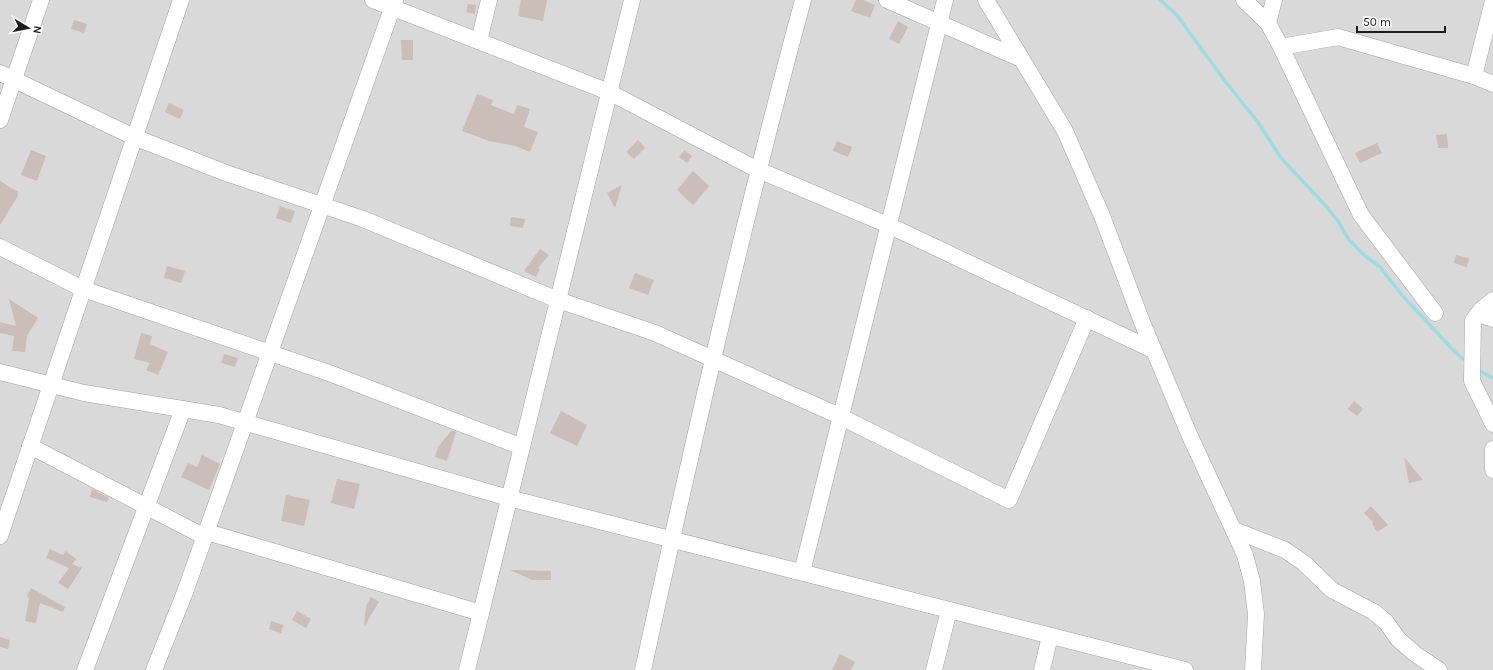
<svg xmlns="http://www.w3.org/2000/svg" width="1493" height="670" viewBox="0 0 1493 670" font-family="Karla,sans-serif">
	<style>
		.residential { fill: #dad9d9 }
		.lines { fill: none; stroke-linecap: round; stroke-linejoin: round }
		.stream { stroke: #9ddce1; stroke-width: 3.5 }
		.building { fill: #cbbdb7 }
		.minor-casing { stroke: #a3a3a3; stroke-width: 17 }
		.minor { stroke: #fff; stroke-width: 16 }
	</style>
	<rect width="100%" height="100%" fill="#efe8e1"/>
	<rect class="residential" x="0" y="0" width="1493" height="670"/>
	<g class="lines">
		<g class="stream">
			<path d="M 1160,0 L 1176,14 L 1225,81 L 1258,122 L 1281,158 L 1325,205 L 1338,221 L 1349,240 L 1365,256 L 1380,267 L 1401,294 L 1456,353 L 1467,362"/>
			<path d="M 1476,369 L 1493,378"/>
		</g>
	</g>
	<g class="building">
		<path d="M 521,0 L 547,0 L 543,21 L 518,16 Z"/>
		<path d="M 856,0 L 863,0 L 875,5 L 870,18 L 851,11 Z"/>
		<path d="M 468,4 L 476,5 L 475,14 L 466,12 Z"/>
		<path d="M 74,20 L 87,24 L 84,33 L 71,29 Z"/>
		<path d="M 898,21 L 908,27 L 899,44 L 889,39 Z"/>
		<path d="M 401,40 L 413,40 L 413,60 L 402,60 Z"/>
		<path d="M 477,94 L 493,100 L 491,105 L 514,114 L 517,105 L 530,109 L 524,127 L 538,132 L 530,152 L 515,146 L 489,141 L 462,131 Z"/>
		<path d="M 169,103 L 184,110 L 180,119 L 165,112 Z"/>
		<path d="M 1447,134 L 1448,148 L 1438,148 L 1436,135 Z"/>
		<path d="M 638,140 L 645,148 L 634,159 L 626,152 Z"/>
		<path d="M 837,141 L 852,147 L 848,157 L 833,151 Z"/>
		<path d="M 1377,143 L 1382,153 L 1360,163 L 1355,153 Z"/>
		<path d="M 31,150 L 46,156 L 37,181 L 21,175 Z"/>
		<path d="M 684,150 L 692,156 L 687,163 L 679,157 Z"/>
		<path d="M 693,171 L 709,186 L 693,205 L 677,190 Z"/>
		<path d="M 0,181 L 18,192 L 18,196 L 0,225 Z"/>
		<path d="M 622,185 L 615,208 L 607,193 Z"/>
		<path d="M 280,206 L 295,211 L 291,223 L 276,218 Z"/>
		<path d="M 511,217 L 525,219 L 523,228 L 510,226 Z"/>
		<path d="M 540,249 L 549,255 L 538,268 L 540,269 L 536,277 L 524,271 Z"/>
		<path d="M 1456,255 L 1469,258 L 1467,267 L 1454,263 Z"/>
		<path d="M 167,266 L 185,271 L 181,283 L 164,278 Z"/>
		<path d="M 635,273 L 654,280 L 648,295 L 629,288 Z"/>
		<path d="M 9,299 L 38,318 L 27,336 L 25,352 L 12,351 L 14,336 L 0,333 L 0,322 L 16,326 Z"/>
		<path d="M 141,333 L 152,336 L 150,344 L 168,352 L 158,375 L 146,370 L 150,363 L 134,359 Z"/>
		<path d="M 224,354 L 238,358 L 235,367 L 221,363 Z"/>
		<path d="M 1354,401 L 1363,409 L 1357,416 L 1348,409 Z"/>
		<path d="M 561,411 L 587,425 L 577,446 L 550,433 Z"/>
		<path d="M 452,430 L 456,432 L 447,461 L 435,457 L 438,447 Z"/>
		<path d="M 202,455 L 220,464 L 209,490 L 181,477 L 188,463 L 197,467 Z"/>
		<path d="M 1404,457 L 1423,480 L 1409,483 Z"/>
		<path d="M 337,479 L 360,484 L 354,509 L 331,503 Z"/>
		<path d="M 92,489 L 109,498 L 107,502 L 90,497 Z"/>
		<path d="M 286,495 L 310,500 L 304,526 L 281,521 Z"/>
		<path d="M 1371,506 L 1388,525 L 1377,532 L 1372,523 L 1373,522 L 1364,513 Z"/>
		<path d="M 50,549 L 63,555 L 66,551 L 76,559 L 72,564 L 82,568 L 68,589 L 58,583 L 69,568 L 46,558 Z"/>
		<path d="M 510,570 L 551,571 L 551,580 L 532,580 Z"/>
		<path d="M 31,588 L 65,607 L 63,612 L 40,603 L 36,623 L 25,621 L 29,599 L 27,596 Z"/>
		<path d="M 371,597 L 379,602 L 364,627 L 366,606 Z"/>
		<path d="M 297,611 L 311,619 L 306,628 L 292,620 Z"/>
		<path d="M 271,621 L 283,625 L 281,633 L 269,629 Z"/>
		<path d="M 0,637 L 10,640 L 8,649 L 0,647 Z"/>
		<path d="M 840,654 L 855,662 L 851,670 L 832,670 Z"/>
	</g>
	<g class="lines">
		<g class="minor-casing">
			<g id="minor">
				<path d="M 373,0 L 609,92 L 756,169 L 888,225 L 1153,350"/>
				<path d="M 887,0 L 1021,59"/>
				<path d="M 986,0 L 1065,131 L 1102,216 L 1142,322 L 1189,434 L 1245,555 L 1252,581 L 1256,614 L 1253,670"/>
				<path d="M 1244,0 L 1268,23 L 1281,47 L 1361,215 L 1435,313"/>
				<path d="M 1268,23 L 1274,0"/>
				<path d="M 479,41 L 489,0"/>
				<path d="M 1281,47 L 1338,37 L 1474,76 L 1493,1"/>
				<path d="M 0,73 L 134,137 L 226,173 L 363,219 L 558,300 L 655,333 L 835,414 L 1009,500 L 1087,318"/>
				<path d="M 1474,76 L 1493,84"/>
				<path d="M 0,120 L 41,0"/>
				<path d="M 0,247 L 83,289 L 329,373 L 522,447"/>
				<path d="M 1493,300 L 1481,310 L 1473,320 L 1472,381 L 1493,424"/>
				<path d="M 1478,314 L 1493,319"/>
				<path d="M 0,372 L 84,393 L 219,415 L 509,498 L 1185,670"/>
				<path d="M 30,446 L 205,537"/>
				<path d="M 1493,449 L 1493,470"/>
				<path d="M 1234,530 L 1285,550 L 1304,563 L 1332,590 L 1374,612 L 1386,622 L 1398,639 L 1414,653 L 1439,670"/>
				<path d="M 207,532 L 481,613"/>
				<path d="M 0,536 L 181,0"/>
				<path d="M 802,572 L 945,0"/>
				<path d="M 85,670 L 183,409"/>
				<path d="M 154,670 L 185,592 L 395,0"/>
				<path d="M 467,670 L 632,0"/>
				<path d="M 643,670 C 692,446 743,222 803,0"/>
				<path d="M 934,670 L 949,610"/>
				<path d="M 1042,670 L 1050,636"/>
			</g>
		</g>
		<use href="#minor" class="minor"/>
	</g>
	<g transform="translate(28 28) rotate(100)" stroke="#ffffff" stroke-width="3" paint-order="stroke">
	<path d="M0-3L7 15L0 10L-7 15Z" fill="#1c1c1c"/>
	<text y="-6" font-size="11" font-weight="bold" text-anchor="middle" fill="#1c1c1c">N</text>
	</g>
	<path d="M1357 26v6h88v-6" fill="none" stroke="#1c1c1c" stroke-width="2"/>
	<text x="1363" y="26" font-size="12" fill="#1c1c1c" stroke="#ffffff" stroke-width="3" paint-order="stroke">50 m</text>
</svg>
